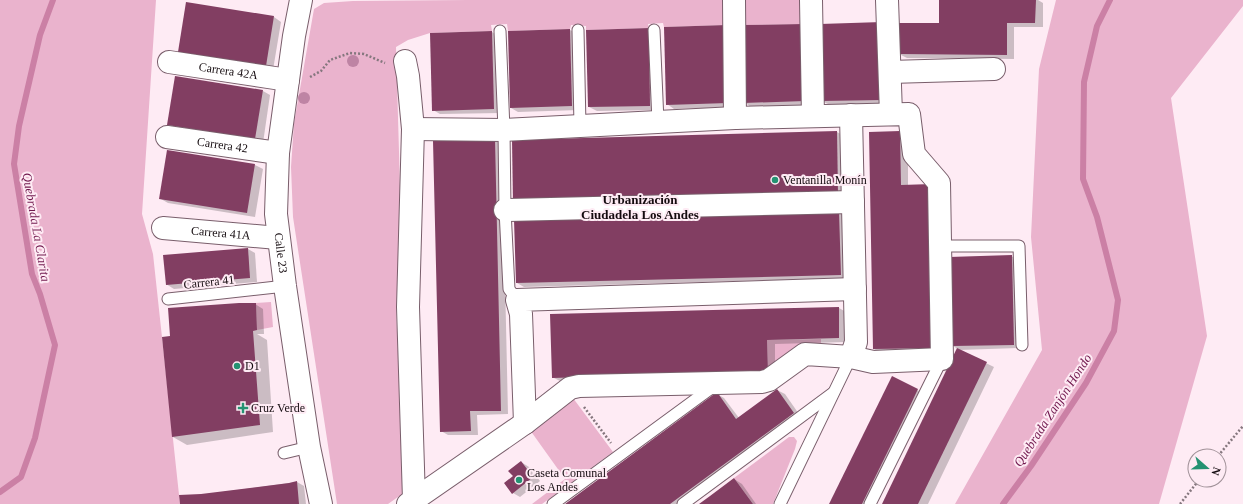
<svg xmlns="http://www.w3.org/2000/svg" width="1243" height="504" viewBox="0 0 1243 504" font-family="Georgia,serif">
	<style>
		.green { fill: #eab3cd }
		.shadow { fill: #0003 }
		.lines { fill: none; stroke-linecap: round; stroke-linejoin: round }
		.stream { stroke: #cb80a5; stroke-width: 6 }
		.building { fill: #823e62 }
		.service-casing { stroke: #795e6b; stroke-width: 13 }
		.minor-casing { stroke: #795e6b; stroke-width: 24 }
		.secondary-casing { stroke: #795e6b; stroke-width: 24 }
		.path { stroke: #85777e; stroke-width: 2.5; stroke-dasharray: 2 2; stroke-linecap: butt }
		.service { stroke: #fff; stroke-width: 11 }
		.minor { stroke: #fff; stroke-width: 22 }
		.secondary { stroke: #fff; stroke-width: 22 }
		.tree { fill: #be84a4 }
		.poi-dot { fill: #249272; stroke: #feebf4; stroke-width: 1.5 }
		.labels { text-anchor: middle; stroke-width: 4; stroke-linejoin: round; paint-order: stroke }
		.street-label { font-size: 12px; fill: #140b0f; stroke: #feebf4 }
		.poi-label { font-size: 12px; fill: #140b0f; stroke: #feebf4; text-anchor: start }
		.neighbourhood-label { font-size: 13px; font-weight: bold; fill: #140b0f; stroke: #feebf4 }
		.water-label { font-size: 13px; font-style: italic; fill: #70174d; stroke: #feebf4 }
	</style>
	<rect width="100%" height="100%" fill="#feebf4"/>
	<g class="green">
		<path d="M 0,0 L 156,0 L 142,214 L 153,254 L 180,504 L 0,504 Z"/>
		<path d="M 468,0 L 726,0 L 726,25 L 664,27 L 663,23 L 648,24 L 649,28 L 586,30 L 586,26 L 571,25 L 570,29 L 508,31 L 507,24 L 491,25 L 492,31 L 430,33 L 408,40 L 396,47 L 400,187 L 399,253 L 396,311 L 405,492 L 388,504 L 337,504 L 293,217 L 291,167 L 294,123 L 314,9 L 324,3 L 353,1 Z"/>
		<path d="M 743,0 L 801,0 L 803,24 L 741,25 Z"/>
		<path d="M 1056,0 L 1243,0 L 1243,6 L 1171,98 L 1207,336 L 1159,504 L 955,504 L 1042,350 L 1031,237 L 1039,69 Z"/>
		<path d="M 271,302 L 273,327 L 257,330 L 256,303 Z"/>
		<path d="M 821,339 L 821,343 L 809,343 L 768,372 L 767,340 Z"/>
		<path d="M 573,398 L 613,452 L 542,504 L 532,504 L 565,479 L 530,430 Z"/>
		<path d="M 789,437 L 794,437 L 797,441 L 795,449 L 773,504 L 753,504 L 734,478 Z"/>
	</g>
	<g class="shadow">
		<path d="M 940,0 L 1038,0 L 1043,3 L 1043,27 L 1014,27 L 1014,59 L 907,58 L 899,54 L 940,24 Z"/>
		<path d="M 274,17 L 281,22 L 273,70 L 187,55 L 179,51 Z"/>
		<path d="M 821,25 L 891,104 L 830,105 L 822,101 Z"/>
		<path d="M 742,26 L 812,105 L 751,107 L 744,102 Z"/>
		<path d="M 665,28 L 735,107 L 674,109 L 667,104 Z"/>
		<path d="M 648,29 L 658,110 L 597,111 L 589,107 Z"/>
		<path d="M 570,30 L 577,34 L 579,110 L 518,112 L 511,108 Z"/>
		<path d="M 492,32 L 499,37 L 501,113 L 440,114 L 433,110 Z"/>
		<path d="M 263,91 L 270,95 L 263,143 L 176,129 L 168,125 Z"/>
		<path d="M 837,132 L 844,136 L 845,198 L 514,202 Z"/>
		<path d="M 900,132 L 908,136 L 908,186 L 943,352 L 881,353 L 874,349 L 870,133 Z"/>
		<path d="M 495,140 L 502,145 L 508,414 L 477,415 L 478,435 L 448,435 L 441,431 Z"/>
		<path d="M 168,151 L 255,165 L 263,169 L 255,217 L 168,203 L 161,199 Z"/>
		<path d="M 839,213 L 847,217 L 848,278 L 524,287 L 517,283 Z"/>
		<path d="M 248,249 L 255,253 L 257,282 L 174,289 L 166,284 Z"/>
		<path d="M 1011,256 L 1019,260 L 1021,348 L 959,350 L 994,367 L 928,504 L 883,504 L 958,349 L 953,346 Z"/>
		<path d="M 255,304 L 263,309 L 264,334 L 257,334 L 267,340 L 273,432 L 187,445 L 173,437 L 173,337 Z"/>
		<path d="M 839,308 L 846,312 L 847,342 L 775,344 L 775,375 L 560,381 L 552,377 Z"/>
		<path d="M 893,378 L 925,394 L 871,504 L 830,504 Z"/>
		<path d="M 777,390 L 785,394 L 801,417 L 683,504 L 566,504 L 717,394 L 724,398 L 739,418 Z"/>
		<path d="M 521,462 L 529,467 L 540,481 L 520,497 L 513,493 L 514,476 Z"/>
		<path d="M 734,479 L 742,484 L 756,504 L 701,504 Z"/>
		<path d="M 297,482 L 304,486 L 306,504 L 181,504 L 201,495 Z"/>
	</g>
	<g class="lines">
		<g class="stream">
			<path d="M 0,492 L 21,477 L 35,438 L 55,345 L 40,294 L 32,274 L 14,164 L 19,126 L 40,35 L 53,0"/>
			<path d="M 1003,504 L 1031,466 L 1086,383 L 1114,331 L 1118,300 L 1097,217 L 1083,179 L 1084,82 L 1097,26 L 1110,0"/>
		</g>
	</g>
	<g class="building">
		<path d="M 939,0 L 1036,0 L 1035,23 L 1007,23 L 1007,55 L 898,54 L 899,23 L 939,23 Z"/>
		<path d="M 186,2 L 274,16 L 266,66 L 178,52 Z"/>
		<path d="M 882,22 L 883,100 L 821,101 L 820,24 Z"/>
		<path d="M 803,24 L 805,101 L 743,103 L 741,25 Z"/>
		<path d="M 726,25 L 728,103 L 666,105 L 664,27 Z"/>
		<path d="M 649,28 L 650,106 L 588,107 L 586,30 Z"/>
		<path d="M 570,29 L 572,106 L 510,108 L 508,31 Z"/>
		<path d="M 492,31 L 494,109 L 432,111 L 430,33 Z"/>
		<path d="M 175,76 L 263,90 L 255,139 L 167,125 Z"/>
		<path d="M 837,131 L 838,194 L 513,203 L 512,140 Z"/>
		<path d="M 900,131 L 901,185 L 932,184 L 936,348 L 873,349 L 869,132 Z"/>
		<path d="M 495,139 L 501,411 L 470,411 L 471,431 L 440,432 L 433,141 Z"/>
		<path d="M 167,150 L 255,164 L 247,213 L 159,199 Z"/>
		<path d="M 839,212 L 841,275 L 516,283 L 514,220 Z"/>
		<path d="M 248,248 L 250,278 L 166,285 L 163,255 Z"/>
		<path d="M 1012,255 L 1014,345 L 952,346 L 949,257 Z"/>
		<path d="M 239,303 L 256,303 L 257,330 L 253,331 L 260,425 L 172,437 L 162,337 L 170,336 L 168,308 Z"/>
		<path d="M 839,307 L 839,338 L 767,340 L 768,372 L 552,378 L 550,314 Z"/>
		<path d="M 957,348 L 987,362 L 918,504 L 882,504 Z"/>
		<path d="M 892,376 L 918,389 L 910,406 L 862,504 L 829,504 Z"/>
		<path d="M 777,389 L 794,413 L 670,504 L 565,504 L 717,392 L 736,419 Z"/>
		<path d="M 521,461 L 533,477 L 512,494 L 504,483 L 513,476 L 508,471 Z"/>
		<path d="M 734,478 L 753,504 L 699,504 L 710,496 Z"/>
		<path d="M 297,481 L 299,504 L 180,504 L 179,495 L 201,494 L 289,483 Z"/>
	</g>
	<g class="lines">
		<g class="service-casing">
			<g id="service">
				<path d="M 578,30 L 580,126"/>
				<path d="M 654,30 L 658,122"/>
				<path d="M 500,31 L 504,130 L 505,210 L 509,289 L 517,300"/>
				<path d="M 940,246 L 1019,246 L 1022,345"/>
				<path d="M 168,299 L 285,286"/>
				<path d="M 284,453 L 309,447"/>
				<path d="M 553,504 L 714,386"/>
				<path d="M 683,504 L 833,393"/>
				<path d="M 780,504 L 851,357"/>
				<path d="M 870,504 L 942,359"/>
			</g>
		</g>
		<g class="minor-casing">
			<g id="minor">
				<path d="M 734,0 L 735,118"/>
				<path d="M 811,0 L 813,116"/>
				<path d="M 887,0 L 891,114"/>
				<path d="M 405,61 L 408,76 L 413,129 L 408,307 L 414,500"/>
				<path id="s1" d="M 169,62 L 288,80"/>
				<path d="M 890,72 L 994,69"/>
				<path id="s2" d="M 167,137 L 278,153"/>
				<path d="M 505,210 L 853,202"/>
				<path id="s3" d="M 163,228 L 278,238"/>
				<path d="M 851,357 L 856,342 L 851,115"/>
				<path d="M 525,423 L 521,314 L 517,300 L 855,289"/>
				<path d="M 408,504 L 525,423 L 570,388 L 579,386 L 762,382 L 769,380 L 805,354 L 851,357 L 873,362 L 942,359 L 939,183 L 914,154 L 909,114 L 735,118 L 504,130 L 413,129"/>
			</g>
		</g>
		<g class="secondary-casing">
			<g id="secondary">
				<path id="s4" d="M 301,0 L 294,36 L 278,153 L 276,214 L 285,286 L 309,447 L 321,504"/>
			</g>
		</g>
		<g class="path">
			<path d="M 310,77 L 321,71 L 330,60 L 350,53 L 364,54 L 385,63"/>
			<path d="M 584,407 L 611,443"/>
			<path d="M 1218,456 L 1243,426"/>
			<path d="M 1180,504 L 1199,480"/>
		</g>
		<use href="#service" class="service"/>
		<use href="#minor" class="minor"/>
		<use href="#secondary" class="secondary"/>
	</g>
	<g class="tree">
		<circle cx="353" cy="61" r="6"/>
		<circle cx="304" cy="98" r="6"/>
	</g>
	<g class="poi-dot">
		<circle cx="775" cy="180" r="4"/>
		<circle cx="237" cy="366" r="4"/>
		<path d="M241 402h4v4h4v4h-4v4h-4v-4h-4v-4h4z"/>
		<circle cx="519" cy="480" r="4"/>
	</g>
	<g class="labels">
		<g class="street-label">
			<text dy="4" stroke="none"><textPath href="#s1" startOffset="60">Carrera 42A</textPath></text>
			<text dy="4" stroke="none"><textPath href="#s2" startOffset="56">Carrera 42</textPath></text>
			<text dy="4" stroke="none"><textPath href="#s3" startOffset="58">Carrera 41A</textPath></text>
			<text dy="4" stroke="none"><textPath href="#s4" startOffset="255">Calle 23</textPath></text>
			<text transform="translate(209 282) rotate(-6)" y="4">Carrera 41</text>
		</g>
		<g class="poi-label">
			<text x="783" y="184">Ventanilla Monín</text>
			<text x="245" y="370">D1</text>
			<text x="251" y="412">Cruz Verde</text>
			<text x="527" y="477">Caseta Comunal<tspan x="527" dy="14">Los Andes</tspan></text>
		</g>
		<g class="neighbourhood-label">
			<text x="640" y="204">Urbanización<tspan x="640" dy="15">Ciudadela Los Andes</tspan></text>
		</g>
		<g class="water-label">
			<text transform="translate(37 227) rotate(80)" y="5">Quebrada La Clarita</text>
			<text transform="translate(1052 410) rotate(-57)" y="5">Quebrada Zanjón Hondo</text>
		</g>
	</g>
	<g transform="translate(1207 468) rotate(110)"><circle r="19" fill="#feebf4" stroke="#a09198"/>
	<path d="M0-3L7 15L0 10L-7 15Z" fill="#249272"/>
	<text y="-6" font-size="11" font-weight="bold" text-anchor="middle" fill="#140b0f">N</text>
	</g>
</svg>
